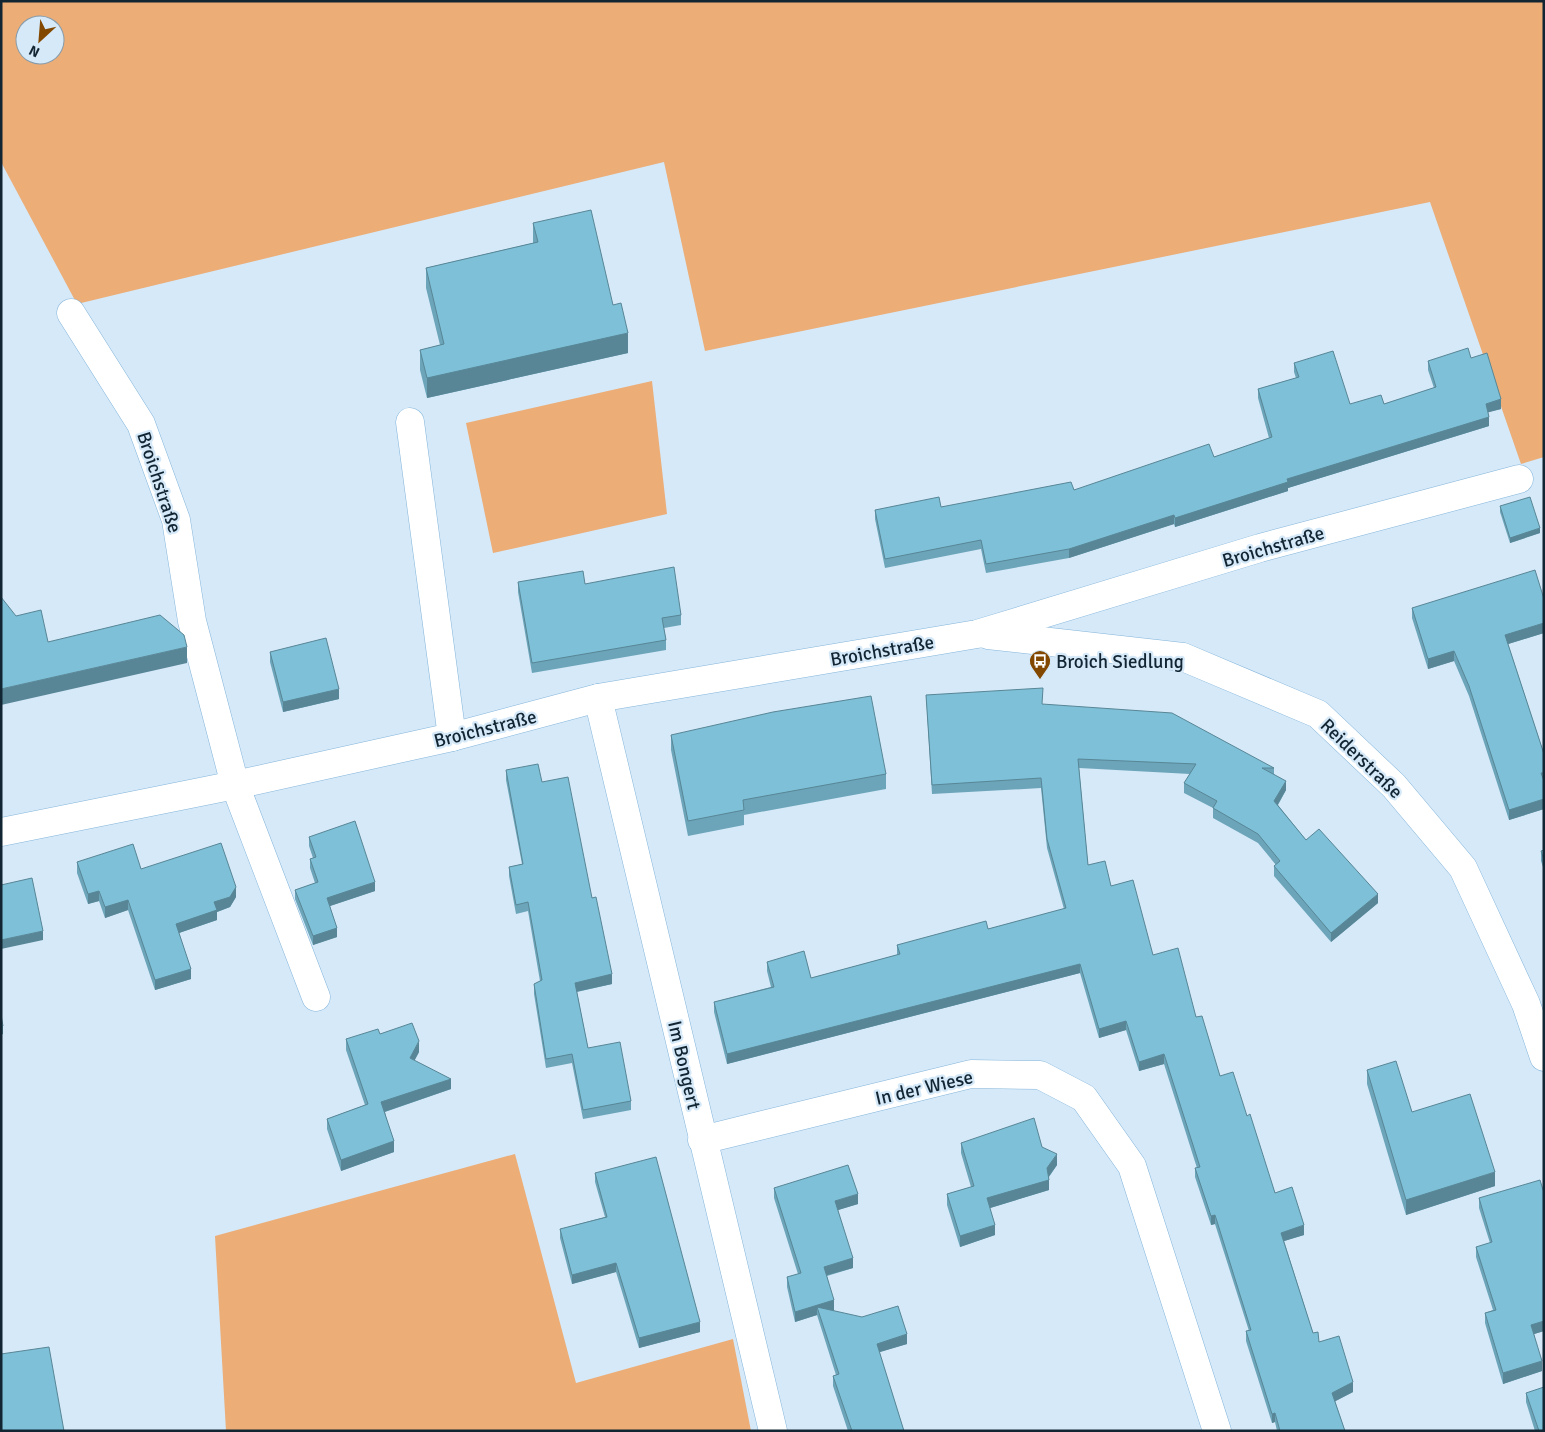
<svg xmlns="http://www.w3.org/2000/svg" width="1545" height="1432" viewBox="0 0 1545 1432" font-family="Signika,sans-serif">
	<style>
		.green { fill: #ecad77; fill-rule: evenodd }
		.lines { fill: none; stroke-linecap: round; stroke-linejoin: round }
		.minor-casing { stroke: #84b5da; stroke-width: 29 }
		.minor { stroke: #fff; stroke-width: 28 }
		.wall { fill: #6ca5b9 }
		.shaded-wall { fill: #588696 }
		.building { fill: #7dc0d7; stroke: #588696 }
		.labels { text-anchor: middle; stroke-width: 4.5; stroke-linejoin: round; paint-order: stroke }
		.street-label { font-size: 19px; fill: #112533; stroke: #d5e9f9 }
		.poi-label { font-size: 19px; fill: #112533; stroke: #d5e9f9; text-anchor: start }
	</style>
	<rect width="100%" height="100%" fill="#d5e9f9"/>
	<g class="green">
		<path d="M 1,1 L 1544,1 L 1544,457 L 1521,464 L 1430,202 L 705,351 L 664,162 L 77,304 L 1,162 ZM 25,25 L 55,25 L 55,55 L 25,55 Z"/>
		<path d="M 652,381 L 667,514 L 493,553 L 466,423 Z"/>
		<path d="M 515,1154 L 576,1383 L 733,1339 L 751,1431 L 226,1431 L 215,1236 Z"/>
	</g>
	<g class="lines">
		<g class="minor-casing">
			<g id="minor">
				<path d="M 71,313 L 141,424 L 176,520 L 192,621 L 235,785 L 316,997"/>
				<path d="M 410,422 L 452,737"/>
				<path d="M 988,635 L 1183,657 L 1318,714 L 1394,786 L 1463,868 L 1526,1004 L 1544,1057"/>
				<path d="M 598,698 L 773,1431"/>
				<path d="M 1,832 L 235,785 L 452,737 L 598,698 L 977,634 L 1260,548 L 1519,479"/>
				<path d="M 702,1140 L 971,1074 L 1040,1075 L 1084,1098 L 1132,1166 L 1217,1431"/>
			</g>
		</g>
		<use href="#minor" class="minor"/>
	</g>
	<g class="wall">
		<path d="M 533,223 L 613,305 L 628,353 L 427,398 L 420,370 L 420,350 L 440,345 L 426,288 L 426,268 L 533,243 Z"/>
		<path d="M 1471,358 L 1501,409 L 1488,412 L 1489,426 L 1288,488 L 1288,491 L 1175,527 L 1174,524 L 1069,558 L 986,573 L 981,549 L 885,568 L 875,519 L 875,510 L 941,507 L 1074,490 L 1214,457 L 1269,438 L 1258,398 L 1258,389 L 1296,378 L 1294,372 L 1294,363 L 1350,404 L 1384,404 L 1434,388 L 1428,370 L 1428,361 Z"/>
		<path d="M 1500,506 L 1540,533 L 1510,543 L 1500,512 Z"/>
		<path d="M 518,582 L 585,584 L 681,615 L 681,625 L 664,628 L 666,640 L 666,650 L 532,673 L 518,592 Z"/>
		<path d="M 1544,599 L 1544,633 L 1508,644 L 1544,754 L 1544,809 L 1509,820 L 1469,696 L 1454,661 L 1428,669 L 1412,618 L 1412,608 Z"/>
		<path d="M 270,652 L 339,699 L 283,712 L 270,662 Z"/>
		<path d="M 926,695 L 1042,704 L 1274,768 L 1274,774 L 1286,790 L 1278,805 L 1306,840 L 1378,903 L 1331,942 L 1274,876 L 1274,866 L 1276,865 L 1258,843 L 1213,818 L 1213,808 L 1184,793 L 1184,783 L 1190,774 L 1079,768 L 1088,865 L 1111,886 L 1153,955 L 1196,1017 L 1220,1076 L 1247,1116 L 1275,1193 L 1304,1235 L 1284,1241 L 1313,1333 L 1353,1392 L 1335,1401 L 1345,1431 L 1277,1431 L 1275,1422 L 1272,1423 L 1246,1341 L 1246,1331 L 1249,1331 L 1215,1224 L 1211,1225 L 1195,1177 L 1195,1168 L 1197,1168 L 1164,1064 L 1139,1071 L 1126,1030 L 1099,1038 L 1080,973 L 727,1064 L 714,1012 L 714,1002 L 771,987 L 767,971 L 767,962 L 811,978 L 897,955 L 897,945 L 988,929 L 1064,909 L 1047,848 L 1041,788 L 932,794 Z"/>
		<path d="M 671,735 L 886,774 L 886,789 L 744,815 L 744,825 L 688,836 L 671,750 Z"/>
		<path d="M 506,770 L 542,782 L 592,898 L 612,984 L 577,992 L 588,1048 L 631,1101 L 631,1110 L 583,1119 L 572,1063 L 546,1068 L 534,994 L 534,984 L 540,981 L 528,911 L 516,914 L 509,876 L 509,867 L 522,864 L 506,780 Z"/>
		<path d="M 309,837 L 375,891 L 330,906 L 337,937 L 313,945 L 295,899 L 295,890 L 315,883 L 310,868 L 310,859 L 313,858 L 309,846 Z"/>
		<path d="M 1544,850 L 1544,870 L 1541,861 L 1541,851 Z"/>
		<path d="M 77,862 L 141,869 L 236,897 L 230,907 L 217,912 L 217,920 L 179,933 L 191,979 L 155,990 L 128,910 L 105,918 L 99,901 L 88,904 L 77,873 Z"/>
		<path d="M 380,1034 L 419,1052 L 414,1061 L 451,1089 L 385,1112 L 394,1152 L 341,1171 L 327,1129 L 327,1119 L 365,1105 L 346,1050 L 346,1039 Z"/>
		<path d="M 1367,1070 L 1412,1112 L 1495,1186 L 1406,1215 L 1367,1084 Z"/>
		<path d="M 961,1143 L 1042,1147 L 1057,1165 L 1049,1177 L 1049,1190 L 990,1208 L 995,1235 L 960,1247 L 947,1205 L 947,1194 L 971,1187 L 961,1153 Z"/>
		<path d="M 595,1173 L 700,1332 L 639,1348 L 616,1272 L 572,1284 L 560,1238 L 560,1229 L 605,1217 L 595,1182 Z"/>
		<path d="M 774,1188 L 858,1204 L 838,1210 L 853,1268 L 827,1276 L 834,1310 L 833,1310 L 907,1344 L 879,1352 L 904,1431 L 848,1431 L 833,1386 L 833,1376 L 836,1375 L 817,1315 L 795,1322 L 787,1287 L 787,1277 L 798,1274 L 774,1198 Z"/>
		<path d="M 1544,1193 L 1544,1331 L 1534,1334 L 1542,1371 L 1503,1384 L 1485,1323 L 1485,1313 L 1493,1310 L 1476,1257 L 1476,1247 L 1490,1243 L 1479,1208 L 1479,1198 Z"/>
		<path d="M 1526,1393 L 1544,1431 L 1535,1431 L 1526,1402 Z"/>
	</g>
	<g class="shaded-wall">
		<path d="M 628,333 L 628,353 L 427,398 L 427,378 Z"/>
		<path d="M 1501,399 L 1501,409 L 1486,413 L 1486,404 Z"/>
		<path d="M 1489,417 L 1489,426 L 1288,488 L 1288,491 L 1175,527 L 1175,518 L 1287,479 Z"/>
		<path d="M 1174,515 L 1174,524 L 1069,558 L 1069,549 Z"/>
		<path d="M 1540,528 L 1540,533 L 1510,543 L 1510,538 Z"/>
		<path d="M 1544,623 L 1544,633 L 1505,645 L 1505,635 Z"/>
		<path d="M 187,647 L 187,663 L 1,705 L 1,689 Z"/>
		<path d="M 1454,651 L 1454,661 L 1428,669 L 1428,659 Z"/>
		<path d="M 339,689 L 339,699 L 283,712 L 283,702 Z"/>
		<path d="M 1286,781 L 1286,790 L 1274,811 L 1274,801 Z"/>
		<path d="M 1544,799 L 1544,809 L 1509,820 L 1509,810 Z"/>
		<path d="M 375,882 L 375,891 L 327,907 L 327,898 Z"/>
		<path d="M 236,887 L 236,897 L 230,907 L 217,912 L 217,920 L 176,934 L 176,924 L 214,902 Z"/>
		<path d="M 99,891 L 99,901 L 88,904 L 88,894 Z"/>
		<path d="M 1378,894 L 1378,903 L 1331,942 L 1331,933 Z"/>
		<path d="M 128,900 L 128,910 L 105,918 L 105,907 Z"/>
		<path d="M 337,928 L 337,937 L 313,945 L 313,936 Z"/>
		<path d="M 43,931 L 43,940 L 1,949 L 1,940 Z"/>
		<path d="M 1080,964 L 1080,973 L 727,1064 L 727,1054 Z"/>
		<path d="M 191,969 L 191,979 L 155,990 L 155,980 Z"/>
		<path d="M 612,974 L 612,984 L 575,992 L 575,983 Z"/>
		<path d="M 1126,1021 L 1126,1030 L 1099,1038 L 1099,1029 Z"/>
		<path d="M 1,1026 L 3,1026 L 3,1034 L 1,1035 Z"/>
		<path d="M 419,1041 L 419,1052 L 410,1069 L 410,1058 Z"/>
		<path d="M 1164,1054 L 1164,1064 L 1139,1071 L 1139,1062 Z"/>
		<path d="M 451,1079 L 451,1089 L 381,1113 L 381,1102 Z"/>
		<path d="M 394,1141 L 394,1152 L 341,1171 L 341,1160 Z"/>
		<path d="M 1057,1154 L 1057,1165 L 1047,1179 L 1047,1168 Z"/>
		<path d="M 1495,1172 L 1495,1186 L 1406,1215 L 1406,1200 Z"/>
		<path d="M 1049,1180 L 1049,1190 L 987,1209 L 987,1198 Z"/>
		<path d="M 858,1194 L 858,1204 L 835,1211 L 835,1201 Z"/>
		<path d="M 1215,1215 L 1215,1224 L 1211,1225 L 1211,1216 Z"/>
		<path d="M 995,1225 L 995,1235 L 960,1247 L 960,1236 Z"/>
		<path d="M 1304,1225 L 1304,1235 L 1281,1242 L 1281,1233 Z"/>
		<path d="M 853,1258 L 853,1268 L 824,1276 L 824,1267 Z"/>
		<path d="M 616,1263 L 616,1272 L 572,1284 L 572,1275 Z"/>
		<path d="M 834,1300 L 834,1310 L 820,1314 L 817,1307 L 817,1315 L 795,1322 L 795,1312 Z"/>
		<path d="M 1544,1321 L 1544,1331 L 1531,1335 L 1531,1325 Z"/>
		<path d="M 700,1322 L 700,1332 L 639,1348 L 639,1338 Z"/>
		<path d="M 907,1334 L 907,1344 L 877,1353 L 877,1344 Z"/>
		<path d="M 1542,1361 L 1542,1371 L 1503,1384 L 1503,1373 Z"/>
		<path d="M 1353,1382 L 1353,1392 L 1332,1403 L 1332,1393 Z"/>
		<path d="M 1275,1413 L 1275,1422 L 1272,1423 L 1272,1414 Z"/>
	</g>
	<g class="building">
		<path d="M 591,210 L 613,305 L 621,303 L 628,333 L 427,378 L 420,350 L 444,344 L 426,268 L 538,242 L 533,223 Z"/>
		<path d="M 1468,348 L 1471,358 L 1487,353 L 1501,399 L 1486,404 L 1489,417 L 1287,479 L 1288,482 L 1175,518 L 1174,515 L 1069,549 L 986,564 L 981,540 L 885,559 L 875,510 L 939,497 L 941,507 L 1071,482 L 1074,490 L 1209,444 L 1214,457 L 1272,437 L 1258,389 L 1299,377 L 1294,363 L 1333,351 L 1350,404 L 1381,395 L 1384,404 L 1436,387 L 1428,361 Z"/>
		<path d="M 1530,497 L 1540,528 L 1510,538 L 1500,506 Z"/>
		<path d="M 674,567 L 681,615 L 662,618 L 666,640 L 532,663 L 518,582 L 583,571 L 585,584 Z"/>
		<path d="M 1535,570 L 1544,599 L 1544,623 L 1505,635 L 1544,754 L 1544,773 L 1541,773 L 1544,781 L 1544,799 L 1509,810 L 1469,686 L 1454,651 L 1428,659 L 1412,608 Z"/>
		<path d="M 1,597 L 16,616 L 41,610 L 48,642 L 160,615 L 184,635 L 187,647 L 1,689 Z"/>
		<path d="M 326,638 L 339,689 L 283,702 L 270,652 Z"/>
		<path d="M 1043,688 L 1042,704 L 1172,713 L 1274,768 L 1262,768 L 1286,781 L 1274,801 L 1306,840 L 1319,829 L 1378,894 L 1331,933 L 1274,866 L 1280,861 L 1258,834 L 1213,808 L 1217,801 L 1184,783 L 1196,764 L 1078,759 L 1088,865 L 1105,861 L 1111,886 L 1133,880 L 1153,955 L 1178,948 L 1196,1017 L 1202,1016 L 1220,1076 L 1233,1072 L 1247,1116 L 1250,1114 L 1275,1193 L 1292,1187 L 1304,1225 L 1281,1233 L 1313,1333 L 1318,1332 L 1319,1342 L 1339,1336 L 1353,1382 L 1332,1393 L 1345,1431 L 1280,1431 L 1275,1413 L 1272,1414 L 1246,1331 L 1251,1330 L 1215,1215 L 1211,1216 L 1195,1168 L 1200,1167 L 1164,1054 L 1139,1062 L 1126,1021 L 1099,1029 L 1080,964 L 727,1054 L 714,1002 L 774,987 L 767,962 L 804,951 L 811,978 L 900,954 L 897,945 L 986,921 L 988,929 L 1066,908 L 1047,839 L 1041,778 L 932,785 L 926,695 Z"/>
		<path d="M 871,696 L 886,774 L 743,800 L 744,810 L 688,821 L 671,735 L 773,712 Z"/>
		<path d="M 538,764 L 542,782 L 568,777 L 592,898 L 596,897 L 612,974 L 575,983 L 588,1048 L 620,1042 L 631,1101 L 583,1110 L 572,1054 L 546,1059 L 534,984 L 542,980 L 528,902 L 516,905 L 509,867 L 523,864 L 506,770 Z"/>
		<path d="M 355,821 L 375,882 L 327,898 L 337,928 L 313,936 L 295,890 L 318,882 L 310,859 L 316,857 L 309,837 Z"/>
		<path d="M 221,843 L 236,887 L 230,897 L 214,902 L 217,910 L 176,924 L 191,969 L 155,980 L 128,900 L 105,907 L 99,891 L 88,894 L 77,862 L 133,844 L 141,869 Z"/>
		<path d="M 1544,850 L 1544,860 L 1541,851 Z"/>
		<path d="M 32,878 L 43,931 L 1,940 L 1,885 Z"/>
		<path d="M 1,1015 L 3,1026 L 1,1026 Z"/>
		<path d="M 412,1023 L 419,1041 L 410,1058 L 451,1079 L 381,1102 L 394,1141 L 341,1160 L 327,1119 L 368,1104 L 346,1039 L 378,1029 L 380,1034 Z"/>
		<path d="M 1396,1061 L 1412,1112 L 1470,1094 L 1495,1172 L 1406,1200 L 1367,1070 Z"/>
		<path d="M 1034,1118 L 1042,1147 L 1057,1154 L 1047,1168 L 1049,1180 L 987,1198 L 995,1225 L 960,1236 L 947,1194 L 974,1186 L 961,1143 Z"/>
		<path d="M 656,1157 L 700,1322 L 639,1338 L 616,1263 L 572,1275 L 560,1229 L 607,1217 L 595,1173 Z"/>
		<path d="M 848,1165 L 858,1194 L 835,1201 L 853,1258 L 824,1267 L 834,1300 L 795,1312 L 787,1277 L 801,1273 L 774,1188 Z"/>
		<path d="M 1540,1180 L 1544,1193 L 1544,1321 L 1531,1325 L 1542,1361 L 1503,1373 L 1485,1313 L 1496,1310 L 1476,1247 L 1492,1242 L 1479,1198 Z"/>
		<path d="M 898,1306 L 907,1334 L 877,1344 L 904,1431 L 852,1431 L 833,1376 L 839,1374 L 817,1307 L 862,1317 Z"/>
		<path d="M 49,1347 L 64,1431 L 1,1431 L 1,1354 Z"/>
		<path d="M 1544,1387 L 1544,1431 L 1539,1431 L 1526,1393 Z"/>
	</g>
	<defs>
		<g id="bus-pin" transform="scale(1.125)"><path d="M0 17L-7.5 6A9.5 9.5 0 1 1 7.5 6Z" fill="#834800" stroke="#d5e9f9"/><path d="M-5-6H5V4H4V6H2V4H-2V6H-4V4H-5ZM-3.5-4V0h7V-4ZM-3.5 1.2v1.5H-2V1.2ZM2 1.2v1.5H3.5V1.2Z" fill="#fff"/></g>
	</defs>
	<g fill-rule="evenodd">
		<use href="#bus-pin" x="1040" y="661"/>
	</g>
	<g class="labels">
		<g class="street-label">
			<text transform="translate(160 482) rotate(72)" y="7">Broichstraße</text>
			<text transform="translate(1273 546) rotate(-16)" y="7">Broichstraße</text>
			<text transform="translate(882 650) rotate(-10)" y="7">Broichstraße</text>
			<text transform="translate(485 728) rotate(-14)" y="7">Broichstraße</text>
			<text transform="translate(1362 758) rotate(44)" y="7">Reiderstraße</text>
			<text transform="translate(685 1065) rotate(77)" y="7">Im Bongert</text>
			<text transform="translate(924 1087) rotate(-13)" y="7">In der Wiese</text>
		</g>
		<g class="poi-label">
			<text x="1056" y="668">Broich Siedlung</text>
		</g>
	</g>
	<rect width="1545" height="1432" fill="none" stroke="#112533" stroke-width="5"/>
	<g transform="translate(40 40) rotate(206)"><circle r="24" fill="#d5e9f9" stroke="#879baa"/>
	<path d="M0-4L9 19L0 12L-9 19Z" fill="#834800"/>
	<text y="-8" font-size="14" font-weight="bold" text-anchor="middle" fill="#112533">N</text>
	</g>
</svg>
